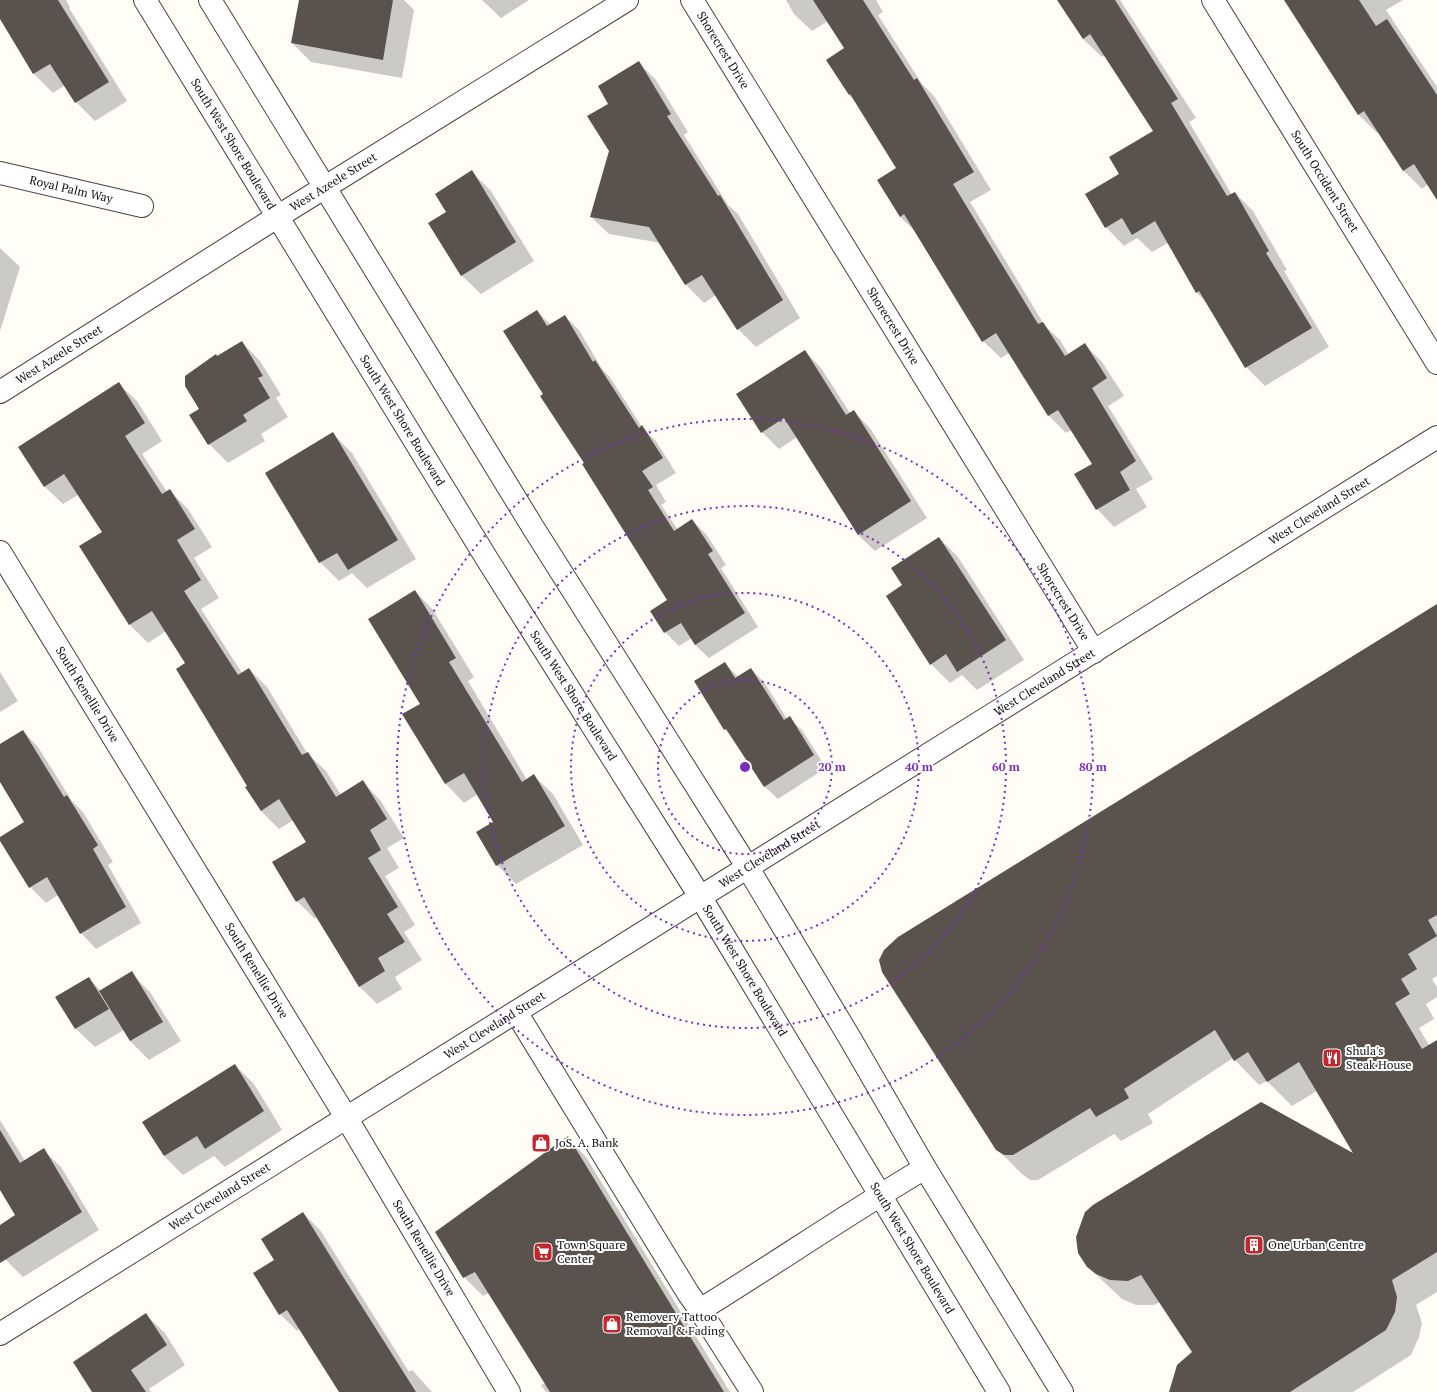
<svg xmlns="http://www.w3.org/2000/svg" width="1437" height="1392" viewBox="0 0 1437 1392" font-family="'PT Serif',serif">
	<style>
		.shadow { fill: #0003 }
		.building { fill: #5a524d }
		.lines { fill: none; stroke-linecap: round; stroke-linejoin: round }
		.minor-casing { stroke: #444; stroke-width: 24 }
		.minor { stroke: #fff; stroke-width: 22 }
		.ring { fill: none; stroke: #7b2cbf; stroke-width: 2; stroke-dasharray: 2 4 }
		.labels { text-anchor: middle; stroke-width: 4; stroke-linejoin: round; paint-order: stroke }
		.street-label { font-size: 12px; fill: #111; stroke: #fff }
		.poi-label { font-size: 12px; fill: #111; stroke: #fff; text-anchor: start }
		.centre { fill: #7b2cbf; stroke: #fff; stroke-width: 2 }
		.ring-label { font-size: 12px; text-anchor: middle; font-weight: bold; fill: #7b2cbf; stroke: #fff; stroke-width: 4; stroke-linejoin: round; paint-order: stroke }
	</style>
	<rect width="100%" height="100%" fill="#fffdf5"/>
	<g class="shadow">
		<path d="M 0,0 L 66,0 L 70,7 L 69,8 L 127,101 L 95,121 L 76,102 L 65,85 L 53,93 L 34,74 L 0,18 Z"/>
		<path d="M 300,0 L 404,0 L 414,10 L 402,78 L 311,62 L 292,43 Z"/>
		<path d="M 482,0 L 529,0 L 501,18 Z"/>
		<path d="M 786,0 L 876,0 L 883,12 L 878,15 L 922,84 L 934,96 L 991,190 L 970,202 L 1045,326 L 1060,340 L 1069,355 L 1085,345 L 1102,362 L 1124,396 L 1108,406 L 1153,479 L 1136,489 L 1147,507 L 1114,527 L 1097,509 L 1076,475 L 1093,464 L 1071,430 L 1066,433 L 1049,416 L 1009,353 L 1001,358 L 983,341 L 917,233 L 900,217 L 897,168 L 856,101 L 849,95 L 828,61 L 846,49 L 828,21 L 812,31 L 794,14 Z"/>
		<path d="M 1058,0 L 1120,0 L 1196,118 L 1189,122 L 1232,195 L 1235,193 L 1253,211 L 1287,270 L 1284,271 L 1329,347 L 1265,386 L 1246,367 L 1208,304 L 1197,293 L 1168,243 L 1152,252 L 1137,238 L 1124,246 L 1106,227 L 1121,174 L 1154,131 L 1105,55 L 1102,57 L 1083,39 Z"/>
		<path d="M 1285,0 L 1403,0 L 1386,10 L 1437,87 L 1437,198 L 1428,184 L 1422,189 L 1403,170 L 1379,131 L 1377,133 L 1358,114 Z"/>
		<path d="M 638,62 L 656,80 L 688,132 L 684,135 L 728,205 L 738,214 L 800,318 L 756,347 L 738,329 L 716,295 L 704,303 L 686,285 L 661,243 L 609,234 L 591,217 L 610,151 L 610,104 Z"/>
		<path d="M 472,172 L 491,191 L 534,261 L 481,294 L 462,276 L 429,223 L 448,212 Z"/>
		<path d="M 0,248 L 20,267 L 0,331 Z"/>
		<path d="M 537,311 L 551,325 L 565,316 L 579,330 L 602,369 L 609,376 L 642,427 L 656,441 L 676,473 L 656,485 L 666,502 L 661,505 L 678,530 L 692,520 L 706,534 L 726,565 L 721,568 L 758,627 L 709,658 L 695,645 L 692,638 L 679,646 L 665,632 L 669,600 L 544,395 Z"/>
		<path d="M 242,342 L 260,361 L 281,395 L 276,398 L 288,417 L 261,434 L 265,441 L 228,463 L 209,444 L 201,409 L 218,357 Z"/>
		<path d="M 805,351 L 821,368 L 850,413 L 853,411 L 870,428 L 927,518 L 875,551 L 858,535 L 797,437 L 779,449 L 762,432 Z"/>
		<path d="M 119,384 L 137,401 L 162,441 L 142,454 L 167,492 L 170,491 L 188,509 L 212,547 L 194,558 L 219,598 L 201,609 L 242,673 L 249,669 L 267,687 L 307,753 L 326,771 L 341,795 L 363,782 L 380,800 L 404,838 L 387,848 L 399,868 L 385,876 L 415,925 L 404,932 L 422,960 L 395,977 L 402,989 L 377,1004 L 359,986 L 317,917 L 315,919 L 297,901 L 307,843 L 293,820 L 279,829 L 261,811 L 187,663 L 166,631 L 148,643 L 130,625 L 81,547 L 103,533 L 78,495 L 63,504 L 45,487 L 20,447 Z"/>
		<path d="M 333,434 L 352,453 L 416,559 L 367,588 L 352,573 L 339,581 L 320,562 Z"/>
		<path d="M 939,538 L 958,557 L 1024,660 L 977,690 L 962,675 L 950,683 L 931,664 L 903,586 Z"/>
		<path d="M 415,591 L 433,610 L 474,677 L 468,681 L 527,780 L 534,776 L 553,794 L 583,845 L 516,884 L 497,865 L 477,832 L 495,822 L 478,794 L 464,803 L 446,784 L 421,704 Z"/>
		<path d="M 1437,605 L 1437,976 L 1432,979 L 1437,987 L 1437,997 L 1426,1004 L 1434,1019 L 1419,1028 L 1437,1059 L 1437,1292 L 1416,1305 L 1422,1323 L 1419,1337 L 1411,1355 L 1353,1392 L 1172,1392 L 1193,1352 L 1160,1302 L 1154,1305 L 1136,1305 L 1122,1299 L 1087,1266 L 1355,1156 L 1317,1091 L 1292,1106 L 1267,1081 L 1259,1085 L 1233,1058 L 1148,1114 L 1153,1123 L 1121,1141 L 1114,1134 L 1038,1180 L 1030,1180 L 1022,1174 L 997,1149 Z"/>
		<path d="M 725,663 L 738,677 L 751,669 L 764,682 L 787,719 L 789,718 L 802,730 L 826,768 L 778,799 L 765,787 L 732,736 L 725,729 Z"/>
		<path d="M 0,672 L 18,701 L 0,712 Z"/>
		<path d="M 23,731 L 38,747 L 72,801 L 83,812 L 113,862 L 108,865 L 141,923 L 96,949 L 81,933 L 58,895 L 46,903 L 30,887 L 0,839 L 26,823 L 0,780 L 0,745 Z"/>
		<path d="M 131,973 L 150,992 L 181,1041 L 149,1060 L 130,1041 L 124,1030 L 95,1047 L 76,1029 L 56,997 L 88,978 L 101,991 Z"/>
		<path d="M 235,1065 L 254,1084 L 282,1130 L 225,1167 L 214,1156 L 183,1175 L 164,1156 Z"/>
		<path d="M 0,1120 L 25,1161 L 43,1150 L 61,1167 L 99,1230 L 23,1277 L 5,1259 L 0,1251 L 0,1226 L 17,1215 L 0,1188 Z"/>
		<path d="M 568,1138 L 586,1157 L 730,1392 L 546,1392 L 541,1385 L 545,1383 L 489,1293 L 483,1296 L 464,1277 Z"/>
		<path d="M 303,1213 L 320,1230 L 409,1372 L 412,1370 L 432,1392 L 340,1392 L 300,1329 L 297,1331 L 280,1314 L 275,1260 Z"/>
		<path d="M 146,1315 L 165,1333 L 185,1365 L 149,1389 L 151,1392 L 94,1392 Z"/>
	</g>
	<g class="building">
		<path d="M 0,0 L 58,0 L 109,82 L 75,103 L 50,64 L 33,74 L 0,19 Z"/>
		<path d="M 299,0 L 393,0 L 383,60 L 291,43 Z"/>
		<path d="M 813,0 L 863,0 L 914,80 L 917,78 L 974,172 L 953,184 L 1038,324 L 1043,322 L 1065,356 L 1085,343 L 1107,378 L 1092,388 L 1136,461 L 1120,472 L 1130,490 L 1096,510 L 1074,474 L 1092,464 L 1058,410 L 1048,416 L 996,333 L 982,342 L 904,214 L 900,217 L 877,180 L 896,168 L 850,94 L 849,95 L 826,60 L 844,48 Z"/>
		<path d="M 1057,0 L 1115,0 L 1178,99 L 1171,103 L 1227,196 L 1235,192 L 1269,251 L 1266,253 L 1312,328 L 1245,368 L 1199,291 L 1196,293 L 1155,221 L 1132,235 L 1122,218 L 1105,228 L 1085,194 L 1119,174 L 1109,157 L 1153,131 L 1090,34 L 1083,39 Z"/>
		<path d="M 1284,0 L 1359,0 L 1376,26 L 1387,19 L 1437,95 L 1437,200 L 1414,164 L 1403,171 L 1364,111 L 1358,115 Z"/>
		<path d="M 639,61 L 671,114 L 667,116 L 718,196 L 720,195 L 783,300 L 737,330 L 702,275 L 685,285 L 649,227 L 590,217 L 609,151 L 587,116 L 608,104 L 598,86 Z"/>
		<path d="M 472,170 L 516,242 L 461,276 L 428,223 L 446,212 L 435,194 Z"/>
		<path d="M 537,310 L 547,326 L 565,315 L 593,362 L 595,360 L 639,428 L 642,425 L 663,458 L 642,471 L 653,487 L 648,490 L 674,531 L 692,519 L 713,551 L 708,554 L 745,613 L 695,645 L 681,623 L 664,633 L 650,611 L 667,600 L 582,464 L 584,463 L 540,396 L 543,394 L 503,331 Z"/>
		<path d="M 242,341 L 263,376 L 258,378 L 270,398 L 243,415 L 247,421 L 208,445 L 189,415 L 199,409 L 185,386 L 185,376 L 216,354 L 217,356 Z"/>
		<path d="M 805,350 L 846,415 L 854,410 L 911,501 L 858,535 L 784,418 L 761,433 L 736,394 Z"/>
		<path d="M 119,382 L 145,423 L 125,436 L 162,494 L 170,489 L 195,529 L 177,540 L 201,580 L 184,591 L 238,675 L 249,668 L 302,755 L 308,752 L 336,797 L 363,780 L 387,819 L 370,830 L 381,850 L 368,858 L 398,907 L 387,914 L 405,942 L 378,958 L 385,971 L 359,987 L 304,897 L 296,902 L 272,862 L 306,842 L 279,799 L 261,811 L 245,787 L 247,786 L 176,669 L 185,663 L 152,611 L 129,625 L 79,546 L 102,532 L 64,474 L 44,487 L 18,447 Z"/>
		<path d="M 333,432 L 398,540 L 348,570 L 337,553 L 319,563 L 265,473 Z"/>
		<path d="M 939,537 L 1006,640 L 957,672 L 946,654 L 930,665 L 886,596 L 902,585 L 891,568 Z"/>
		<path d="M 415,590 L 456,658 L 449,662 L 522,782 L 534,774 L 565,826 L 496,866 L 476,832 L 493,822 L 464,773 L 445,784 L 402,714 L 420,704 L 368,619 Z"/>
		<path d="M 1437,604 L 1437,915 L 1428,920 L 1437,936 L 1408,954 L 1417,969 L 1401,979 L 1410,994 L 1395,1003 L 1422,1049 L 1437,1040 L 1437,1252 L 1392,1280 L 1397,1297 L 1395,1312 L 1386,1330 L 1290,1392 L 1169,1392 L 1177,1365 L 1192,1352 L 1141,1275 L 1128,1281 L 1110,1280 L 1096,1274 L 1087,1267 L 1078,1253 L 1076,1237 L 1085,1212 L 1093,1205 L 1261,1102 L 1353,1153 L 1299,1062 L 1267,1082 L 1248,1052 L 1234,1061 L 1215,1030 L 1124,1089 L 1129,1098 L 1096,1117 L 1090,1108 L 1013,1155 L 1004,1155 L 996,1150 L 882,972 L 879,960 L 884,950 L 898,937 Z"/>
		<path d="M 725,662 L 735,678 L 751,668 L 784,720 L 790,716 L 814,755 L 764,787 L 726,729 L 724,730 L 694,681 Z"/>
		<path d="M 23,730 L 64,797 L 67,795 L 98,845 L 93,849 L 126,907 L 80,934 L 47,877 L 29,888 L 0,841 L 0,837 L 24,822 L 0,782 L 0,744 Z"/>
		<path d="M 132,971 L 163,1022 L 130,1041 L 99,991 Z"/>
		<path d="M 89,977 L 109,1009 L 75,1029 L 55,997 Z"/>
		<path d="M 235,1064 L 264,1111 L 205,1149 L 197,1136 L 164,1156 L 142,1122 Z"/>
		<path d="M 0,1130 L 20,1163 L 44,1148 L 82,1212 L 0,1263 L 0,1225 L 15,1215 L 0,1190 Z"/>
		<path d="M 568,1136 L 724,1392 L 550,1392 L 475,1272 L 463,1278 L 435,1232 Z"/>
		<path d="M 303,1212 L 342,1275 L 416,1392 L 339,1392 L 287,1310 L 279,1315 L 253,1273 L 274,1260 L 261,1239 Z"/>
		<path d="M 146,1313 L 167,1345 L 131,1370 L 146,1392 L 92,1392 L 73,1362 Z"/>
	</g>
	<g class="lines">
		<g class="minor-casing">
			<g id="minor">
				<path id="s1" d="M 145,0 L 487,559 L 701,898 L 999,1392"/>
				<path d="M 210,0 L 534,529 L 748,868 L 851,1040 L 925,1168 L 1062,1392"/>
				<path id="s2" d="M 692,0 L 1094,652"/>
				<path id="s3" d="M 1213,0 L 1437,363"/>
				<path id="s4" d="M 0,173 L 142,206"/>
				<path id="s5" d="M 0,392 L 277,217 L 627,0"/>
				<path id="s6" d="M 0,552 L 346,1117 L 509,1392"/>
				<path d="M 516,1012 L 688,1293 L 700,1310"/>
				<path id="s7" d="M 0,1334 C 479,1034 959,737 1437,437"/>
				<path d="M 752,1392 L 700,1310 C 776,1263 849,1213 925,1168"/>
			</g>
		</g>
		<use href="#minor" class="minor"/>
	</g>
	<g class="ring">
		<circle cx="745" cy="767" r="87"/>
		<circle cx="745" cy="767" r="174"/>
		<circle cx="745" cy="767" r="261"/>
		<circle cx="745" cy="767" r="348"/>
	</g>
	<defs>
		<g id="restaurant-square" transform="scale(1)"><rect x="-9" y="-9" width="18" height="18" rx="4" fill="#c4262e" stroke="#fff"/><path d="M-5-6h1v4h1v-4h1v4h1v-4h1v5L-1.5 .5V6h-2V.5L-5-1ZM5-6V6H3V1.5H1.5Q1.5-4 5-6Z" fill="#fff"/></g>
		<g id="shop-square" transform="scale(1)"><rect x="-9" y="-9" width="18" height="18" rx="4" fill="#c4262e" stroke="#fff"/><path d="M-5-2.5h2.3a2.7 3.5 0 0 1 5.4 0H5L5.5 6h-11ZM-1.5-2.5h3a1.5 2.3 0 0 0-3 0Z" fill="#fff"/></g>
		<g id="building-square" transform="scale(1)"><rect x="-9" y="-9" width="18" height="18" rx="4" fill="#c4262e" stroke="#fff"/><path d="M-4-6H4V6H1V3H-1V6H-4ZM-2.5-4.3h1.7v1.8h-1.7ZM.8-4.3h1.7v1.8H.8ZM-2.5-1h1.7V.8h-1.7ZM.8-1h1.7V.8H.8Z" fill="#fff"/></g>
		<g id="supermarket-square" transform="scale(1)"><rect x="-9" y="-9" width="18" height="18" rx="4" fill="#c4262e" stroke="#fff"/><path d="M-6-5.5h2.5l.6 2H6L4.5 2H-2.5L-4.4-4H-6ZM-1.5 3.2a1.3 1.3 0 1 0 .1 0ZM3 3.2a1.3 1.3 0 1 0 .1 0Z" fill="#fff"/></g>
	</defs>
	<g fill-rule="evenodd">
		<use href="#restaurant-square" x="1332" y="1058"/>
		<use href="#shop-square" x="541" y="1143"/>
		<use href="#building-square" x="1254" y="1245"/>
		<use href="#supermarket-square" x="543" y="1252"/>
		<use href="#shop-square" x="612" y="1324"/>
	</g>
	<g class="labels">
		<g class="street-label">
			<text dy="4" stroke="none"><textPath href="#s2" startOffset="59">Shorecrest Drive</textPath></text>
			<text dy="4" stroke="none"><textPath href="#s1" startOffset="169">South West Shore Boulevard</textPath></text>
			<text dy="4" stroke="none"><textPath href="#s5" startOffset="394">West Azeele Street</textPath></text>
			<text dy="4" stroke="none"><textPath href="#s3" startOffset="213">South Occident Street</textPath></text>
			<text dy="4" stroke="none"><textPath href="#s4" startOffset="73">Royal Palm Way</textPath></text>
			<text dy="4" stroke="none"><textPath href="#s2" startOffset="383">Shorecrest Drive</textPath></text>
			<text dy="4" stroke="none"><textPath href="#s5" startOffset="70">West Azeele Street</textPath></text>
			<text dy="4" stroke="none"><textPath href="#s1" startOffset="493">South West Shore Boulevard</textPath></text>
			<text dy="4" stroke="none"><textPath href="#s7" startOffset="1555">West Cleveland Street</textPath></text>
			<text dy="4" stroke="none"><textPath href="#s2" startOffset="707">Shorecrest Drive</textPath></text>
			<text dy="4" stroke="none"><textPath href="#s7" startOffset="1231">West Cleveland Street</textPath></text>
			<text dy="4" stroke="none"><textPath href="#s6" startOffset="167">South Renellie Drive</textPath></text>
			<text dy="4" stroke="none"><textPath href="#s1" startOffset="817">South West Shore Boulevard</textPath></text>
			<text dy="4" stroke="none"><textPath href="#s7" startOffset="907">West Cleveland Street</textPath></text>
			<text dy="4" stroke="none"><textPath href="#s1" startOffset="1141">South West Shore Boulevard</textPath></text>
			<text dy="4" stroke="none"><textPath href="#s6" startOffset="491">South Renellie Drive</textPath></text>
			<text dy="4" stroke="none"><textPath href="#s7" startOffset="583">West Cleveland Street</textPath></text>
			<text dy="4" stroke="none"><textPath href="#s7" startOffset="259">West Cleveland Street</textPath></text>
			<text dy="4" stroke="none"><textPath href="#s1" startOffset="1465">South West Shore Boulevard</textPath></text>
			<text dy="4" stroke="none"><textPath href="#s6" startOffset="815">South Renellie Drive</textPath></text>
		</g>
		<g class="poi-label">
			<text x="1346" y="1055">Shula's<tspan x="1346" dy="14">Steak House</tspan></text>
			<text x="555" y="1147">JoS. A. Bank</text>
			<text x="557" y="1249">Town Square<tspan x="557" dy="14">Center</tspan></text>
			<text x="1268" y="1249">One Urban Centre</text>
			<text x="626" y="1321">Removery Tattoo<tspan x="626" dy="14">Removal &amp; Fading</tspan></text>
		</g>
	</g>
	<circle cx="745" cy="767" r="6" class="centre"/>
	<g class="ring-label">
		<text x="832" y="771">20 m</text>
		<text x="919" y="771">40 m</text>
		<text x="1006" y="771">60 m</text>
		<text x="1093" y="771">80 m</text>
	</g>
</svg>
